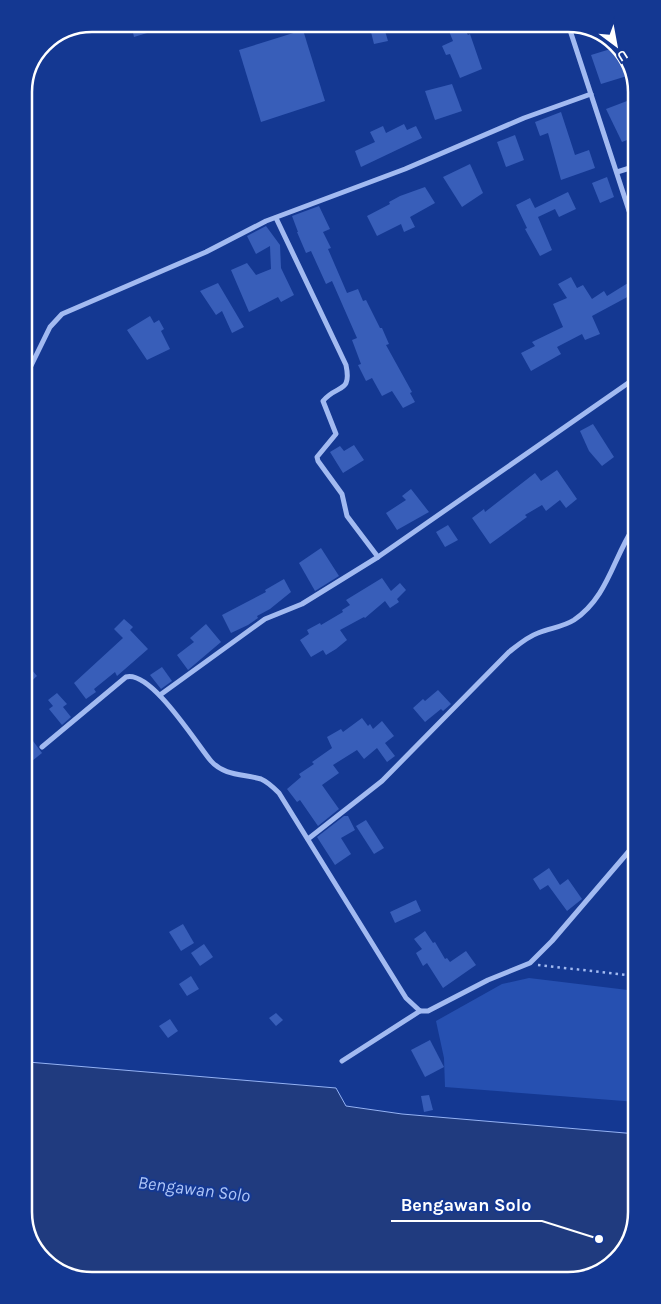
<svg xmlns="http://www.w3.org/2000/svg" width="661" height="1304" viewBox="0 0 661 1304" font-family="Karla,sans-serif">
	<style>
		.green { fill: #2650b1 }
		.water { fill: #203b7f; stroke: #94b2f4 }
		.building { fill: #385eb9 }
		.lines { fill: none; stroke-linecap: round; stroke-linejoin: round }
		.path { stroke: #a2baf1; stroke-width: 2.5; stroke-dasharray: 2.5 4; stroke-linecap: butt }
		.minor { stroke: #a2baf1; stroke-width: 5 }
		.labels { text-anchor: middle; stroke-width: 4; stroke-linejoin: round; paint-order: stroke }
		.water-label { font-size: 18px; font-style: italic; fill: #aec5f8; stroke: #143892 }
		.rim { fill: none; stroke: #fff; stroke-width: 2.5 }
		.leader { fill: none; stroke: #fff; stroke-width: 2 }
		.callout-dot { fill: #fff; stroke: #143892; stroke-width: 2 }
		.callout-label { font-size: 18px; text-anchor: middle; font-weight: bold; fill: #fff; stroke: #143892; stroke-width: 4; stroke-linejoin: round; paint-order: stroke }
	</style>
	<rect width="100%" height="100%" fill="#143892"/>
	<path class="green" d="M 529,978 L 636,991 L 637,1102 L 445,1087 L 444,1058 L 436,1021 L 502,984 Z"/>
	<path class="water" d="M 28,1062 L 336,1088 L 346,1106 L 402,1114 L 637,1134 L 637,1212 L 626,1250 L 595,1275 L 87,1280 L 51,1266 L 29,1238 Z"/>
	<g class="building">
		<path d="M 131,24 L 170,24 L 170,26 L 134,37 Z"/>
		<path d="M 369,24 L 383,24 L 388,41 L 374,44 Z"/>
		<path d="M 446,24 L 462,24 L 468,35 L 470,34 L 482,69 L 460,78 L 450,54 L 446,55 L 442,46 L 453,41 Z"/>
		<path d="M 303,30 L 325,101 L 261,122 L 239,50 Z"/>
		<path d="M 617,47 L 627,76 L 601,84 L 591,55 Z"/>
		<path d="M 452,84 L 462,111 L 435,120 L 425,91 Z"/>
		<path d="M 627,101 L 632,116 L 632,138 L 622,142 L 606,109 Z"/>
		<path d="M 561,112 L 575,155 L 589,150 L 595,168 L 561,180 L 548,133 L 540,136 L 535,122 Z"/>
		<path d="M 404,124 L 407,130 L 416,126 L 422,138 L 361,167 L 355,151 L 375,142 L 370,132 L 383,126 L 386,133 Z"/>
		<path d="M 515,135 L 524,160 L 506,167 L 497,142 Z"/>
		<path d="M 470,164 L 483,193 L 462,207 L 443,177 Z"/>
		<path d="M 607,177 L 614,197 L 600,203 L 592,183 Z"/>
		<path d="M 425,187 L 435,203 L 410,217 L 415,227 L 404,232 L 401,224 L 377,236 L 367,216 L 390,204 L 389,202 L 400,196 Z"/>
		<path d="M 568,192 L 576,209 L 559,217 L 555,209 L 538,217 L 552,250 L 540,256 L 525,229 L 527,228 L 516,205 L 530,198 L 535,208 Z"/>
		<path d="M 319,206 L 330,229 L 323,232 L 331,248 L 328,249 L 347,293 L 358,289 L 363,301 L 366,300 L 380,328 L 382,328 L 389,344 L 386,345 L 412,392 L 410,393 L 415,402 L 403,408 L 392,391 L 382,396 L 372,378 L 366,381 L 358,365 L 361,364 L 352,340 L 357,338 L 332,281 L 326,284 L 311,251 L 306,253 L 297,232 L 298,232 L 292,216 Z"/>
		<path d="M 266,226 L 280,245 L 281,268 L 294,295 L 281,302 L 278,297 L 249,312 L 231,270 L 247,263 L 256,275 L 271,269 L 270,246 L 256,254 L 247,236 Z"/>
		<path d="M 571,277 L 577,288 L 583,285 L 592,299 L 604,291 L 607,296 L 628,283 L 633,294 L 592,316 L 600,334 L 585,340 L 582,334 L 557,347 L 561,354 L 531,371 L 521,353 L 535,346 L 532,342 L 563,327 L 553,304 L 567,298 L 558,284 Z"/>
		<path d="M 218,283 L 244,327 L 232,333 L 222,311 L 216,315 L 200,291 Z"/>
		<path d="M 150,316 L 154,323 L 159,320 L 164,329 L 161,331 L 170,349 L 147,360 L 127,330 Z"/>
		<path d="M 593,424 L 614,457 L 602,466 L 589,451 L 580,431 Z"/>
		<path d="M 354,445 L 364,460 L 343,473 L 330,452 L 340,446 L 344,451 Z"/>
		<path d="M 557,470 L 577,499 L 566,508 L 560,500 L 546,511 L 542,505 L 525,515 L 527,517 L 490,544 L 472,518 L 484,509 L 485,512 L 535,473 L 541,481 Z"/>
		<path d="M 411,489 L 429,512 L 397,530 L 386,513 L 406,500 L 402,496 Z"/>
		<path d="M 448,525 L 458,540 L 445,547 L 436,532 Z"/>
		<path d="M 321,548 L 339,576 L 315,591 L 299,563 Z"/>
		<path d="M 382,578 L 391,591 L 400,583 L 406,590 L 397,599 L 399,602 L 390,608 L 385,601 L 365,618 L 364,617 L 340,630 L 347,640 L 336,649 L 326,655 L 323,650 L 311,657 L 300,640 L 309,634 L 307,630 L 320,623 L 321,625 L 343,612 L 342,610 L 350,605 L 346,600 Z"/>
		<path d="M 284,579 L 291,592 L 270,609 L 257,616 L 258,618 L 248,625 L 231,633 L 222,615 L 266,592 L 265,590 Z"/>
		<path d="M 124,619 L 133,627 L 130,630 L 148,649 L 117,676 L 115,672 L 94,689 L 96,692 L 86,699 L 74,683 L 123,638 L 114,629 Z"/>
		<path d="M 206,624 L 221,642 L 188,670 L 177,655 L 194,642 L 190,638 Z"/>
		<path d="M 26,663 L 37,676 L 26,686 Z"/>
		<path d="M 162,667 L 172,681 L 161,689 L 150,675 Z"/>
		<path d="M 438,690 L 451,704 L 443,711 L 441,709 L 425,722 L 413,708 L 423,699 L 425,701 Z"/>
		<path d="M 57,693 L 67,704 L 63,707 L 71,717 L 62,725 L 49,709 L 53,706 L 48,700 Z"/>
		<path d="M 362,718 L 368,726 L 370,724 L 373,729 L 382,721 L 394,736 L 385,743 L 395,756 L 387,762 L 377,748 L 364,759 L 357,750 L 333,765 L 339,773 L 322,785 L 339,809 L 318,826 L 300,800 L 297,802 L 287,789 L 301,777 L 299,774 L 314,764 L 312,762 L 332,748 L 327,737 L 341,729 L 343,732 Z"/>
		<path d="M 27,733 L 42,753 L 27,765 Z"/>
		<path d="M 344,816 L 348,816 L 355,830 L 341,838 L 351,854 L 335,865 L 317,837 Z"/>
		<path d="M 366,820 L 384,848 L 374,854 L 356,826 Z"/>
		<path d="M 549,868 L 560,885 L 568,879 L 582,899 L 567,911 L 548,885 L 540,890 L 533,879 Z"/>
		<path d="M 416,900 L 421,911 L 395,923 L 390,912 Z"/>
		<path d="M 183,924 L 194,943 L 181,951 L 169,932 Z"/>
		<path d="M 425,931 L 433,943 L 435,942 L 445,959 L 447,958 L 450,962 L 466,951 L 476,965 L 443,988 L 427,963 L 423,966 L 416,953 L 422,949 L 414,939 Z"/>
		<path d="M 204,944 L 213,957 L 200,966 L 191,953 Z"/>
		<path d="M 191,976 L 199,989 L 187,996 L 179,984 Z"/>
		<path d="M 276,1013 L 283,1020 L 276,1026 L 269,1018 Z"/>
		<path d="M 170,1019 L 178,1031 L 168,1038 L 159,1026 Z"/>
		<path d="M 430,1040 L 444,1067 L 425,1077 L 411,1050 Z"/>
		<path d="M 429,1095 L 433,1110 L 424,1112 L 421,1096 Z"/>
	</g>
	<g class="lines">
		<path class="path" d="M 538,965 L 636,976"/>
		<g class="minor">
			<path d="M 568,24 L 633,223"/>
			<path d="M 617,172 L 633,167"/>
			<path d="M 276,218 L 346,365 C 352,394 337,384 323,401 L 336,434 L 317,457 L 318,461 L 342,494 L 347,516 L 378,557"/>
			<path d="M 25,378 L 50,327 L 62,314 L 206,252 L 266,221 L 405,169 L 524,118 L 591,94"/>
			<path d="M 160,695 L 265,619 L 302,604 L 378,557 L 634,379"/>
			<path d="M 42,747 L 126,677 C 151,670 196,743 211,761 C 224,776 244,774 261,779 C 268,782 274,788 279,793 L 406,998 L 420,1011 L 428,1011 L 488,980 L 530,963 L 552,941 L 636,843"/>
			<path d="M 308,839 L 382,781 L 509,652 C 518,645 527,637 538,633 C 550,628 563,627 574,620 C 608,597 613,558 634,527"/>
			<path d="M 342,1061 L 420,1011"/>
		</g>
	</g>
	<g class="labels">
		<g class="water-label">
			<text transform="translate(194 1189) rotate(7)" y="6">Bengawan Solo</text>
		</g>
	</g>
	<path d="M0 0H661V1304H0ZM92 32H568A60 60 0 0 1 628 92V1212A60 60 0 0 1 568 1272H92A60 60 0 0 1 32 1212V92A60 60 0 0 1 92 32Z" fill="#143892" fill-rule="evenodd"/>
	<path class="rim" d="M92 32H568A60 60 0 0 1 628 92V1212A60 60 0 0 1 568 1272H92A60 60 0 0 1 32 1212V92A60 60 0 0 1 92 32Z"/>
	<path class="leader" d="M599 1239L542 1221H391"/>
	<circle class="callout-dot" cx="599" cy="1239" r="5"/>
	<g class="callout-label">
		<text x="466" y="1211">Bengawan Solo</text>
	</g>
	<g transform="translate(616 45) rotate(148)" stroke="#143892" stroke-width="4" paint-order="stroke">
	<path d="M0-4L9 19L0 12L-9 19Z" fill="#ffffff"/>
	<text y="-8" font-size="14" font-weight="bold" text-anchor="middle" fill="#ffffff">U</text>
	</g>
</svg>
